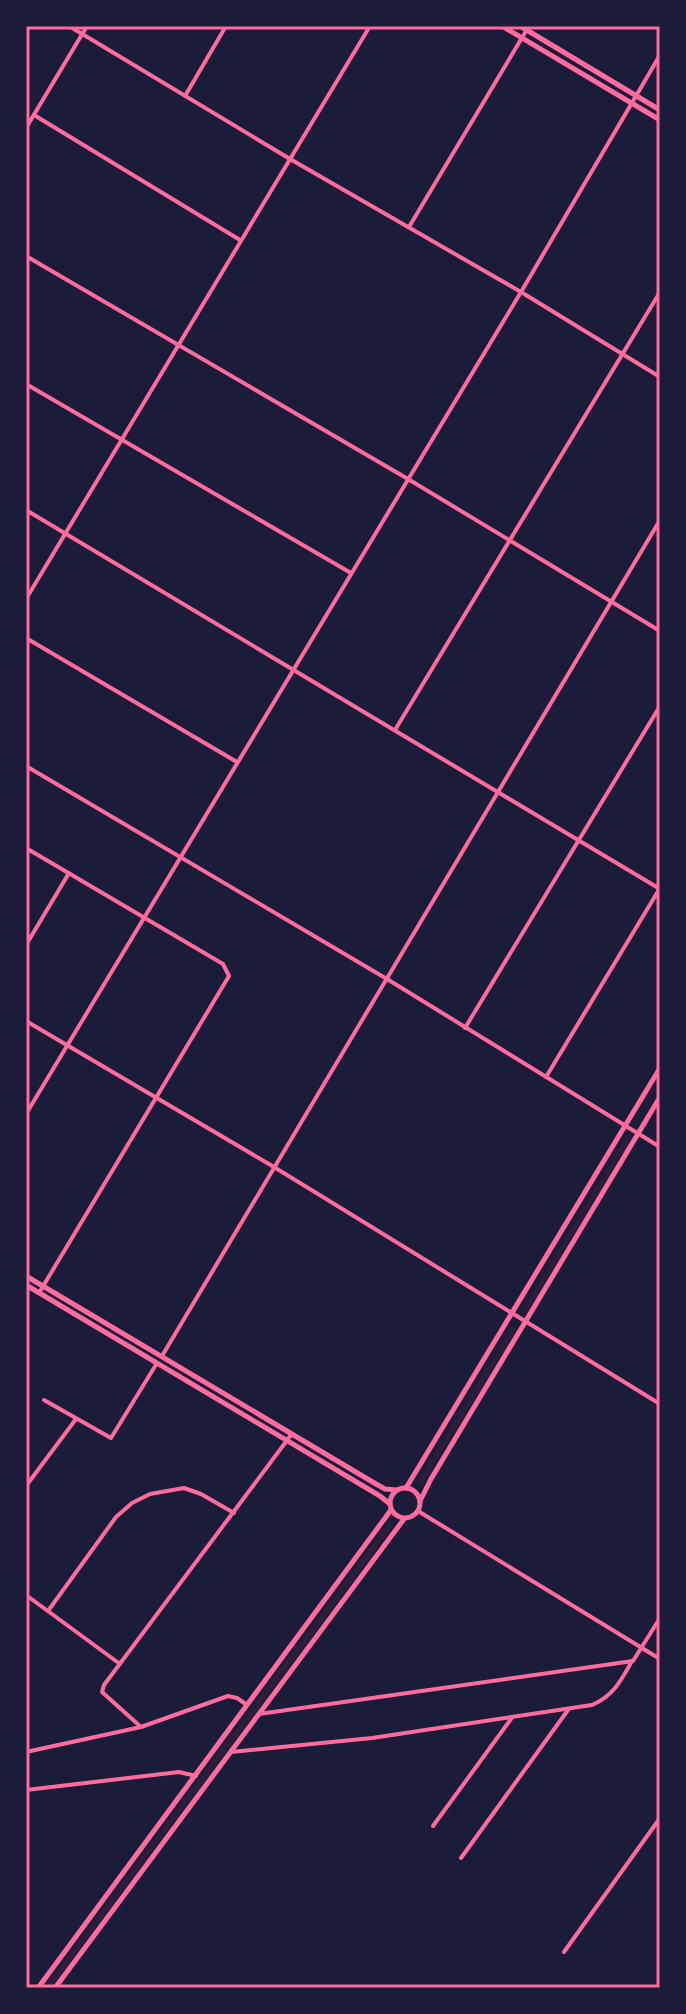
<svg xmlns="http://www.w3.org/2000/svg" width="686" height="2014" viewBox="0 0 686 2014" font-family="Lato,sans-serif">
	<style>
		.green { fill: #2a1e3b }
		.lines { fill: none; stroke-linecap: round; stroke-linejoin: round }
		.minor { stroke: #ff6b9d; stroke-width: 4 }
		.tertiary { stroke: #ff6b9d; stroke-width: 5 }
		.neatline { fill: none; stroke: #ff6b9d; stroke-width: 3 }
	</style>
	<rect width="100%" height="100%" fill="#1b1b3a"/>
	<g class="green">
		<path d="M 626,1136 L 631,1139 L 527,1312 L 523,1309 Z"/>
		<path d="M 512,1326 L 517,1329 L 422,1485 L 417,1482 Z"/>
		<path d="M 388,1523 L 393,1527 L 51,1988 L 44,1988 Z"/>
	</g>
	<g class="lines">
		<g class="minor">
			<path d="M 69,26 L 290,159 L 521,292 L 660,377"/>
			<path d="M 185,96 L 226,26"/>
			<path d="M 34,115 L 240,240"/>
			<path d="M 26,128 L 87,26"/>
			<path d="M 409,227 L 529,26"/>
			<path d="M 26,256 L 408,479 L 660,631"/>
			<path d="M 26,384 L 351,573"/>
			<path d="M 26,510 L 660,889"/>
			<path d="M 26,599 L 370,26"/>
			<path d="M 26,638 L 237,762"/>
			<path d="M 395,730 L 660,292"/>
			<path d="M 26,766 L 387,979 L 660,1147"/>
			<path d="M 26,848 L 223,964 L 229,976 L 39,1293"/>
			<path d="M 26,945 L 69,873"/>
			<path d="M 26,1021 L 274,1167 L 660,1404"/>
			<path d="M 465,1028 L 660,706"/>
			<path d="M 546,1077 L 660,888"/>
			<path d="M 26,1114 L 521,292 L 660,55"/>
			<path d="M 162,1356 L 660,520"/>
			<path d="M 44,1400 L 111,1438 L 157,1363"/>
			<path d="M 26,1486 L 76,1419"/>
			<path d="M 418,1511 L 660,1659"/>
			<path d="M 26,1595 L 120,1664"/>
			<path d="M 48,1611 L 116,1517 L 132,1503 L 150,1494 L 184,1488 L 201,1494 L 234,1513"/>
			<path d="M 259,1714 L 633,1661 L 660,1618"/>
			<path d="M 141,1727 L 102,1692 L 104,1685 L 291,1435"/>
			<path d="M 26,1752 L 141,1727 L 228,1696 L 237,1698 L 247,1705"/>
			<path d="M 231,1752 L 372,1738 L 592,1705 C 613,1696 621,1681 632,1661"/>
			<path d="M 26,1790 L 179,1772 L 196,1776"/>
			<path d="M 433,1826 L 511,1719"/>
			<path d="M 461,1858 L 568,1710"/>
			<path d="M 564,1952 L 660,1818"/>
		</g>
		<g class="tertiary">
			<path d="M 502,26 L 660,120"/>
			<path d="M 520,26 L 660,110"/>
			<path d="M 26,1276 L 376,1484 L 385,1489 L 397,1490"/>
			<path d="M 26,1285 L 380,1496 L 390,1504"/>
			<circle cx="405" cy="1503" r="15"/>
			<path d="M 406,1488 L 660,1068"/>
			<path d="M 420,1501 L 431,1479 L 660,1097"/>
			<path d="M 38,1988 L 391,1510"/>
			<path d="M 55,1988 L 404,1519"/>
		</g>
	</g>
	<rect width="686" height="2014" fill="none" stroke="#1b1b3a" stroke-width="56"/>
	<rect x="28" y="28" width="630" height="1958" class="neatline"/>
</svg>
